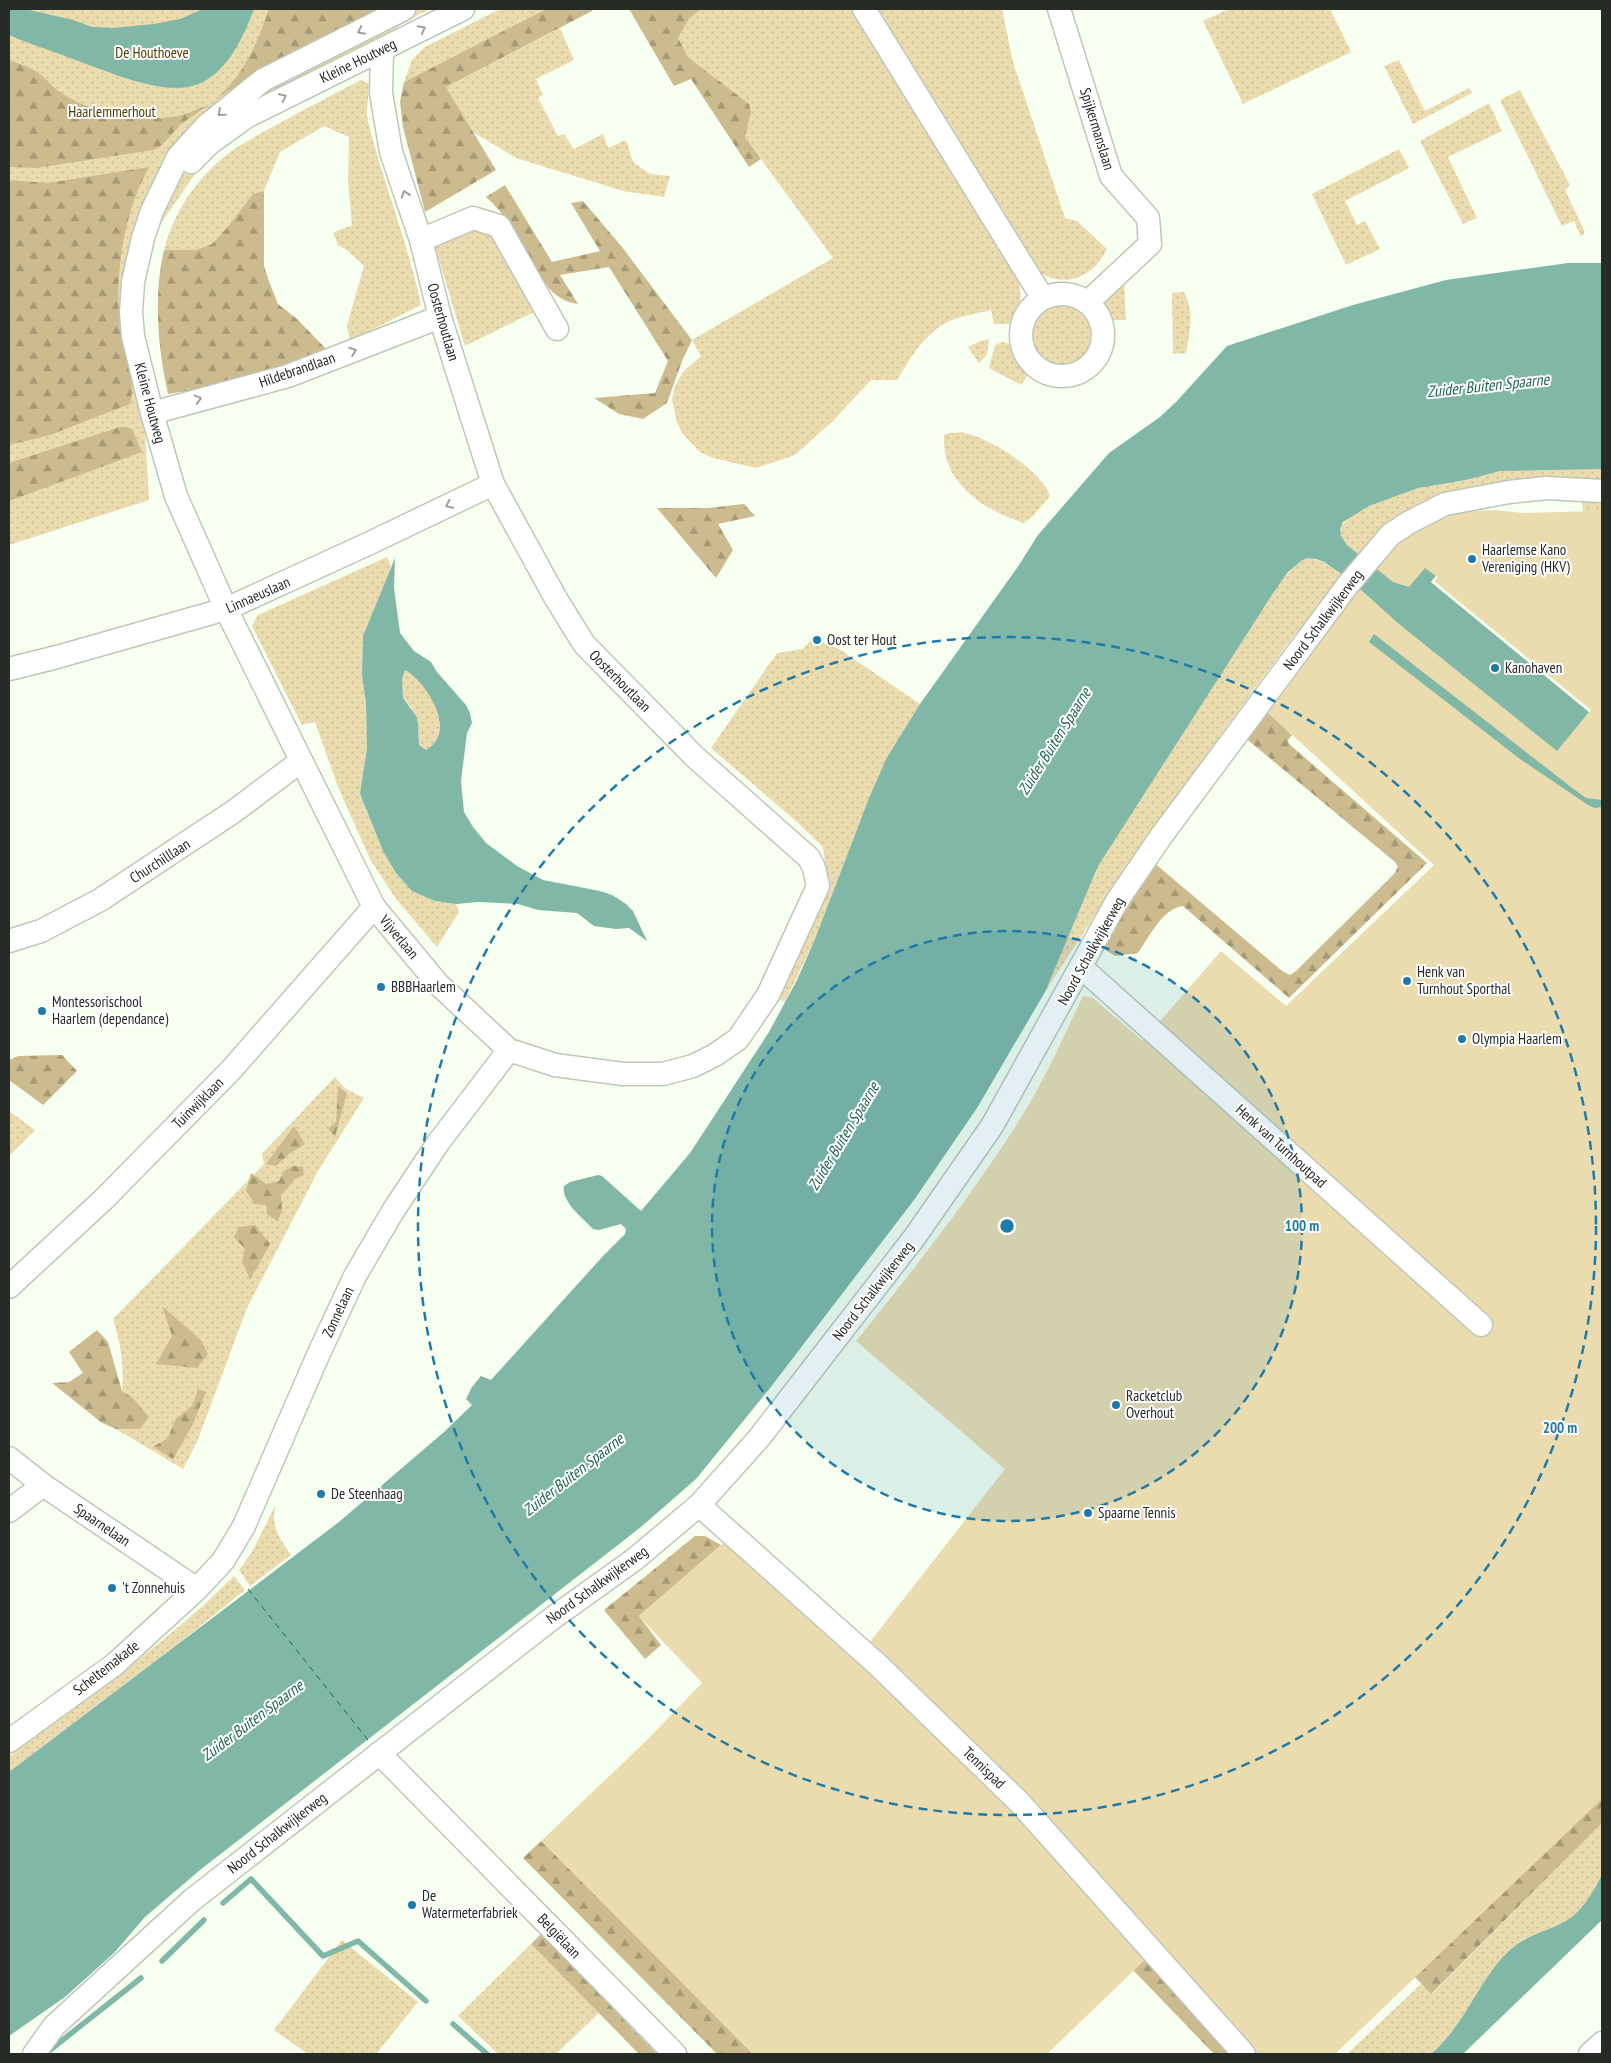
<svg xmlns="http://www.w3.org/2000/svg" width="1611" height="2063" viewBox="0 0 1611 2063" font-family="'PT Sans Narrow',sans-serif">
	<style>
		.green { fill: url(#green-dots) }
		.forest { fill: url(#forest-firs) }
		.pitch { fill: #ebdcaf }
		.water { fill: #80b7a7; fill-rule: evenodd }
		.pier { fill: #f6fff0 }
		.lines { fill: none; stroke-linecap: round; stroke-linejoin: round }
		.stream { stroke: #80b7a7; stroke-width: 5.5 }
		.ferry { stroke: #1f6453; stroke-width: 1; stroke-dasharray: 6 5; stroke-linecap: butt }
		.minor-casing { stroke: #bec7b9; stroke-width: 25 }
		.minor { stroke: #fff; stroke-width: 22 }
		.oneway { stroke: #9ea09d }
		.ring { fill: none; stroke: #1f7aa8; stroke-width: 2.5; stroke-dasharray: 9 6 }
		.poi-dot { fill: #1f7aa8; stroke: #fff; stroke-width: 2 }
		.labels { text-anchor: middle; stroke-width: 4; stroke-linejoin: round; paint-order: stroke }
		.park-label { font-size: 15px; fill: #4d3d03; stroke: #fff }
		.street-label { font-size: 15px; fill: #272b25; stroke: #fff }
		.poi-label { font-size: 15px; fill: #272b25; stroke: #fff; text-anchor: start }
		.water-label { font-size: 16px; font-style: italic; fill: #1f6453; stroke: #fff }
		.centre { fill: #1f7aa8; stroke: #fff; stroke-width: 2.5 }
		.ring-label { font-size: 15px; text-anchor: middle; font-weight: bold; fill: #1f7aa8; stroke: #fff; stroke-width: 4; stroke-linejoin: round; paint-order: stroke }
	</style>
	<defs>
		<pattern id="green-dots" width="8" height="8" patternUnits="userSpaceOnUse" patternTransform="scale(1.25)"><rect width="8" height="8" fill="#ebdcaf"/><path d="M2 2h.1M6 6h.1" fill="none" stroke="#cabd96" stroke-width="1.8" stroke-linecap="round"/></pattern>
		<pattern id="forest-firs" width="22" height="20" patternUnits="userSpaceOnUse" patternTransform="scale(1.25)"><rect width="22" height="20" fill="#cbbb8f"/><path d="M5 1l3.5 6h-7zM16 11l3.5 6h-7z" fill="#a59875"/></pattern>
	</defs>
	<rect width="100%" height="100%" fill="#f6fff0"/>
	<g class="green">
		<path d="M 9,9 L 430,9 L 408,20 L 275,105 L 200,167 L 135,261 L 149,500 L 9,545 Z"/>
		<path d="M 500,9 L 546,9 L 404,82 L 412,60 L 425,47 Z"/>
		<path d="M 701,9 L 860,9 L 1010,255 C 1020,285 1026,293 1014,324 L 994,324 L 991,310 C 976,314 955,316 942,325 C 922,338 909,360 897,380 L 871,380 L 833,421 L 795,455 L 756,468 L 713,458 L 700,452 L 683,434 L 677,423 L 672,399 L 675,386 L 683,372 L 701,356 L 692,340 L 833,258 L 745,137 L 751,112 L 749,104 L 688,57 L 678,38 L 689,19 Z"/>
		<path d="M 874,9 L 1002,9 L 1013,62 L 1065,218 L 1077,221 L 1107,249 C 1095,276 1064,290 1038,271 Z"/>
		<path d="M 1229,9 L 1330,9 L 1351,52 L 1243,104 L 1203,21 Z"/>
		<path d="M 560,28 L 574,60 L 536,79 L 543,95 L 538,98 L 558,136 L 564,134 L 574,149 L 603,134 L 608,148 L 626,140 L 633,162 L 650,174 L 670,176 L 664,197 L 623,191 L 516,158 L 473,132 L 446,87 Z"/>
		<path d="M 1399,60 L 1425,111 L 1469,88 L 1472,93 L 1413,124 L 1384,66 Z"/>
		<path d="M 361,80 L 368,83 C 370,96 365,109 368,121 C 383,183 408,242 421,305 L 350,341 L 347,325 L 364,266 L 348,251 L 338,245 L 333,233 L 352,225 L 348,181 L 349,137 L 324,126 L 280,152 L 264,191 L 253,194 L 225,230 L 212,244 L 196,250 L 164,250 C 174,209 203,169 239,146 C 255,136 273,127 289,118 C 313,105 337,92 361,80 Z"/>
		<path d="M 1520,90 L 1570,185 L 1565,190 L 1585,232 L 1581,237 L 1574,221 L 1562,226 L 1500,100 Z"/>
		<path d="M 1489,103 L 1502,131 L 1448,157 L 1477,218 L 1463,224 L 1420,141 Z"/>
		<path d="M 1399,149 L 1409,168 L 1345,201 L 1357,225 L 1365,221 L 1380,249 L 1346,265 L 1312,194 Z"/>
		<path d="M 476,210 L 538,310 L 465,346 L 430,230 Z"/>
		<path d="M 1124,280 L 1126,320 L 1110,320 L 1104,305 L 1109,288 Z"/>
		<path d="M 1184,292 C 1195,312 1190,331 1186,353 L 1173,354 L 1172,293 Z"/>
		<circle cx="1063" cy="335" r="31"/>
		<path d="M 989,339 L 987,355 L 979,363 L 968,347 L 980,341 Z"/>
		<path d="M 1002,342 C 1016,343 1022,360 1030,372 L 1021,385 L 989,368 L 995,345 Z"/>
		<path d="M 949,433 C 954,433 960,432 965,433 C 990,438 1042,471 1050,496 L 1032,517 L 1024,523 C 984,510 941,483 944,435 Z"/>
		<path d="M 1595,468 L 1602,469 L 1602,483 L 1503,485 L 1360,556 C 1353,550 1339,541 1340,530 C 1342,513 1402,492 1418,488 C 1434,483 1451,483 1467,480 C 1478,477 1489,472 1500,471 C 1531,466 1564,468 1595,468 Z"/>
		<path d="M 1582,501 L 1602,501 L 1602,514 L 1583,511 Z"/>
		<path d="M 387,557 L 391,566 L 387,578 L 363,636 L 362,675 L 366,704 L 367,748 L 360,795 L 383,851 L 435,901 L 456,904 L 459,912 L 437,947 L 396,899 L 370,859 L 338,787 L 315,722 L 302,725 L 252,626 L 258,615 Z"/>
		<path d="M 1307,558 C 1322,559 1332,568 1344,576 C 1301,623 1261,680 1223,732 C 1161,817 1102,903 1045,992 L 1097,866 L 1272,595 C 1282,581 1291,565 1307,558 Z"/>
		<path d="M 812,639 L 839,649 L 920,704 L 886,759 L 869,798 L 815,939 L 785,1002 L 771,995 L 820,890 L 825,862 L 823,847 L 797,822 L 711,748 L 777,653 L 803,649 Z"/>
		<path d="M 405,670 C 411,674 418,679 423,685 C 437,701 450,737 426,750 L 419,745 L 419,732 L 411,708 L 403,698 L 402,679 Z"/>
		<path d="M 335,1077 L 346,1089 L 364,1098 L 318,1171 L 247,1308 L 197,1442 L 183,1469 L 116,1429 L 140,1429 L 132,1397 L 122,1391 C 124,1361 121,1347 113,1319 L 264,1164 L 262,1154 Z"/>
		<path d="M 9,1111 L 35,1130 L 9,1156 Z"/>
		<path d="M 276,1504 C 270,1526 279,1537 291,1555 L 250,1586 L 239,1570 L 252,1552 Z"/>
		<path d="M 234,1576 L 245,1590 L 174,1647 L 9,1772 L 9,1756 C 86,1699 166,1644 234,1576 Z"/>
		<path d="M 1602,1823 L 1602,1875 L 1590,1898 L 1574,1916 L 1560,1924 L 1522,1940 L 1509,1951 L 1483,1983 L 1453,2032 L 1431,2054 L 1347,2054 L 1421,1984 L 1432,1994 Z"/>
		<path d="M 342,1940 L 418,2002 L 376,2054 L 308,2054 L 274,2030 Z"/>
		<path d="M 531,1944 L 599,2013 L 556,2054 L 498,2054 L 458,2016 Z"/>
	</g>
	<g class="forest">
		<path d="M 269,9 L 380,9 L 261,70 L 218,98 C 246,70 256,46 269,9 Z"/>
		<path d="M 546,9 L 592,9 L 592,11 L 446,87 L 496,170 L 425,212 L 403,127 L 400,102 L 404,82 Z"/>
		<path d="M 629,9 L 701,9 L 689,19 L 678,38 L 688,57 L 749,104 L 751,112 L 745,137 L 761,159 L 749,167 L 691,79 L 674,86 Z"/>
		<path d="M 9,60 C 17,63 26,66 34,70 C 43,75 49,83 57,90 C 90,114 138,123 178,116 C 188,114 200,108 210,104 L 181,124 L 162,145 L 153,150 L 36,168 L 9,167 Z"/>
		<path d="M 149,167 C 124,211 114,276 120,326 C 123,352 137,378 130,404 L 50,435 L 9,445 L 9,180 L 48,183 Z"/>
		<path d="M 505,185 L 552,262 L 600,251 L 571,203 L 583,201 L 622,247 L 692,340 L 682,361 L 667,403 L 643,419 L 619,414 L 594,398 L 655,393 L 668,361 L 609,267 L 560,275 L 578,304 C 567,303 555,296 548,287 C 525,258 515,222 486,197 Z"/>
		<path d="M 264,191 L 264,266 L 270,284 L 278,304 L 297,319 L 328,351 C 278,375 222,386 168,394 C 158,349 153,296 164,250 L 196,250 L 212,244 L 225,230 L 253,194 Z"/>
		<path d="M 120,427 L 127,427 L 132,429 L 142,452 L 9,501 L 9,463 Z"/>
		<path d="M 744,504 L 755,516 L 718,524 L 733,550 L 716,578 L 657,508 L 708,508 Z"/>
		<path d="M 1264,709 L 1292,735 L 1288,740 L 1289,744 L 1427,863 L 1289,998 L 1183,906 C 1163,908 1149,937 1138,953 L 1115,956 L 1104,949 L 1152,861 L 1282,971 L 1290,975 L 1296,971 L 1394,874 L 1398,867 L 1395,862 L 1243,736 Z"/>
		<path d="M 62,1055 L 77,1071 L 43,1105 L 9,1080 L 9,1060 L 18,1056 Z"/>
		<path d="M 338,1086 L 347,1093 L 335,1137 L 328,1129 L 336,1122 Z"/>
		<path d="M 294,1126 L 305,1144 L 290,1153 L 276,1166 L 266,1164 Z"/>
		<path d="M 293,1166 L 303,1167 L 304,1175 L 295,1179 L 281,1195 L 282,1209 L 278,1222 L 267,1214 L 266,1205 L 255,1204 L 246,1191 L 251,1173 L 266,1184 L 279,1181 L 284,1171 Z"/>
		<path d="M 255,1225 L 270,1244 L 250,1280 L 242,1261 L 245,1249 L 234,1237 L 239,1227 Z"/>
		<path d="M 162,1306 L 201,1340 L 208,1354 L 197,1368 L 156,1364 L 172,1336 Z"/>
		<path d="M 97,1330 L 108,1342 L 122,1391 L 132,1397 L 149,1417 L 140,1429 L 116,1429 L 102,1423 L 52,1383 L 69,1382 L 83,1373 L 69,1352 Z"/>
		<path d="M 198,1389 L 206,1392 L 192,1426 L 173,1459 L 153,1447 L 168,1438 L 175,1420 L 193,1405 Z"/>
		<path d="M 695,1536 L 705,1536 L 721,1545 L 639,1616 L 661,1645 L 645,1659 L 604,1610 Z"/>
		<path d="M 1602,1781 L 1602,1823 L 1431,1994 L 1412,1974 Z"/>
		<path d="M 1015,1833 L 1247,2054 L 1214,2054 L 1134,1971 L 1045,1882 Z"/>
		<path d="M 541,1841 L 558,1857 L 753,2054 L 717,2054 L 523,1858 Z"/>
		<path d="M 541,1934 L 657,2054 L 639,2054 L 531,1944 Z"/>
	</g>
	<path class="pitch" d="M 1494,510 L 1524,513 L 1594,511 L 1602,514 L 1602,1799 L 1335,2054 L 1243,2054 L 1149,1956 L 1047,2054 L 753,2054 L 541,1841 L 645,1742 L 702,1683 L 639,1616 L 737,1531 L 866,1647 L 1005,1469 L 856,1341 C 912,1272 967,1202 1015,1127 C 1042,1086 1062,1040 1083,996 L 1093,998 L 1143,1041 L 1221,951 L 1286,1006 L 1434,865 L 1264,709 L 1393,546 L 1442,512 Z"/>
	<g class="water">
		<path d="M 9,9 L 25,9 L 73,20 L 92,27 L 112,28 L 154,24 L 180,19 L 203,9 L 254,9 C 243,38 225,78 192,86 C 158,95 102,69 70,58 C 50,50 29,44 9,35 Z"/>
		<path d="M 1568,263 L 1602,263 L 1602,469 L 1500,471 L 1466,480 L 1418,488 L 1369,506 L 1343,522 L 1340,529 L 1341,536 L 1347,545 L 1393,582 L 1409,587 L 1425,568 L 1436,576 L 1431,582 L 1589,712 L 1557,751 L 1399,624 L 1350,580 L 1324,562 L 1316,559 L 1307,558 L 1301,561 L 1288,572 L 1272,595 L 1098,866 L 1045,992 L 977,1108 L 914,1200 L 770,1388 L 696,1479 L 641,1527 L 200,1870 L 145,1917 L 114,1953 L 65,1997 L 9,2036 L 9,1772 L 339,1522 L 444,1432 L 472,1405 L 466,1399 L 472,1387 L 481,1376 L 491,1380 L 603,1256 L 625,1234 L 626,1229 L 621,1224 L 599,1230 L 593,1229 C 583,1218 561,1202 564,1186 L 570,1182 L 598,1175 L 602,1176 L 641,1211 L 690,1153 L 769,1032 L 797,980 L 815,939 L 869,798 L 886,759 L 920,704 L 1019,565 L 1038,535 L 1109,453 L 1160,417 L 1176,402 L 1227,346 L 1353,305 L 1446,280 Z"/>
		<path d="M 395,558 L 394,588 L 400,633 L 414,651 L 431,662 L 437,672 L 466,705 L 470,713 L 472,723 L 467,733 L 461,781 L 464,812 L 473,827 L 486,843 L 517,866 L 543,880 L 600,891 L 612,895 L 626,904 L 633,911 L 647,941 L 629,928 L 616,929 L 594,926 L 577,913 L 538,910 L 518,904 L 478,902 L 456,904 L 435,901 L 412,891 L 396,873 L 383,851 L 360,794 L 367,748 L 366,704 L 362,675 L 363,636 ZM 405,670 C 427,682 458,732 426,750 L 419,745 L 418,723 L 416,716 L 403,698 L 402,679 Z"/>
		<path d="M 1374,634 L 1571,787 L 1586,798 L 1602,800 L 1602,807 L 1595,808 L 1588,805 L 1520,759 L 1369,642 Z"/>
		<path d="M 1602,1875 L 1602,1920 L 1463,2054 L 1431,2054 C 1467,2023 1477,1981 1510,1950 C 1529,1932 1554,1931 1573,1916 C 1586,1905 1594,1890 1602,1875 Z"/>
	</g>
	<path class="pier" d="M 1436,576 L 1438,577 L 1434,581 L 1591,710 L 1589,712 L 1431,582 Z"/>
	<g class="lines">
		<g class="stream">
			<path d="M 223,1903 L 251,1879 L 323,1956 L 358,1941 L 426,2001"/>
			<path d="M 162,1961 L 204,1920"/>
			<path d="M 453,2024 L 487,2054"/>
			<path d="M 45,2054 L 141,1978"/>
		</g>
		<path class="ferry" d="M 248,1589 L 368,1740"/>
		<g class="minor-casing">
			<g id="minor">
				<path d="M 864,9 L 1042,297"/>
				<path d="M 1059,9 L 1111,176 L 1148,218 L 1150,244 L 1088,302"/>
				<path d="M 382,50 L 381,93 L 391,152 L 421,240 L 440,317 L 493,484 L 555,597 L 584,644 L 695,757 L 809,858 L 814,868 L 818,886 L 768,995 L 738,1039 L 715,1055 L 693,1066 L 663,1074 L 623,1074 L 555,1065 L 509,1050 L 438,984 L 374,907 L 226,609 L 176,496 L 152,413 L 133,336 L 131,312 L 133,282 L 143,238 L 152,211 L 178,157 L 206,126 L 263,80 L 404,9"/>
				<path d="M 191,162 L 210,143 L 246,117 L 463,9"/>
				<path d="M 421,240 L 473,218 L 499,226 L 557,329"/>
				<circle cx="1062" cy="335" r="41"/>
				<path d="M 152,413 L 288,376 L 440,317"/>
				<path d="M 9,669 L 57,657 L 226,609 L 370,543 L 493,484"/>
				<path d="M 9,941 L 41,931 L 100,900 L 233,812 L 301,761"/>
				<path d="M 1081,967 L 1481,1325"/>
				<path d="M 9,1287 L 103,1200 L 231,1070 L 374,907"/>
				<path d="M 9,1458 L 43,1485 L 197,1589"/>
				<path d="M 699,1505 L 878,1665 L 1020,1803 L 1244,2054"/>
				<path d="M 9,1511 L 43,1485"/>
				<path d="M 9,1741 L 115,1664 L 197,1589 L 223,1561 L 244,1526 L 319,1353 L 355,1276 L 393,1211 L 438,1143 L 509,1050"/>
				<path d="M 379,1753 L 675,2054"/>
				<path d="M 34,2054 L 54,2026 L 192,1900 L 550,1620 L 635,1559 L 699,1505 L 759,1438 L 914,1238 L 992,1126 L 1117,901 L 1162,835 L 1347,586 L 1390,535 L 1408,523 L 1445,504 L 1509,492 L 1546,488 L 1602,491"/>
				<path d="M 1590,2054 L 1602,2043"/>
			</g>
		</g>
		<use href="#minor" class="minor"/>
	</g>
	<defs><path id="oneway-chevron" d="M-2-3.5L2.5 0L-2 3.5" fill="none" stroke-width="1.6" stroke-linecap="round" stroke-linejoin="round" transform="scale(1.25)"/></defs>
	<g class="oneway">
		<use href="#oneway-chevron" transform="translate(422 29) rotate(-27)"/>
		<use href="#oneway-chevron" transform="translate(361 31) rotate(153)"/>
		<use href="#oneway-chevron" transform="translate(283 97) rotate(-26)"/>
		<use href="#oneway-chevron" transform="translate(221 113) rotate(139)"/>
		<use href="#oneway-chevron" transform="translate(405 194) rotate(-109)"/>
		<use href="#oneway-chevron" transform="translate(353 351) rotate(-21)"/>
		<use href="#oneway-chevron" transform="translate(198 399) rotate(-15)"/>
		<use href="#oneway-chevron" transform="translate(449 505) rotate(154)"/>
	</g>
	<circle cx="1007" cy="1226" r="295" fill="#1f7aa8" fill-opacity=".12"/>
	<g class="ring">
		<circle cx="1007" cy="1226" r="295"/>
		<circle cx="1007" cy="1226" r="589"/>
	</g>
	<g class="poi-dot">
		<circle cx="1472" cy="559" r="5"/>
		<circle cx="817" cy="640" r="5"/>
		<circle cx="1495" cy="668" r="5"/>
		<circle cx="1407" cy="981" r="5"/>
		<circle cx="381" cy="987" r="5"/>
		<circle cx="42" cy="1011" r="5"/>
		<circle cx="1462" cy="1039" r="5"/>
		<circle cx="1116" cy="1405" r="5"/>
		<circle cx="321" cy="1494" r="5"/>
		<circle cx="1088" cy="1513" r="5"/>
		<circle cx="112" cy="1588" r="5"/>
		<circle cx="412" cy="1905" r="5"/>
	</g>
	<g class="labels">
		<g class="park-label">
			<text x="152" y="58">De Houthoeve</text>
			<text x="112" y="117">Haarlemmerhout</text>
		</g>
		<g class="street-label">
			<text transform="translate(358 61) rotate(-26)" y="5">Kleine Houtweg</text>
			<text transform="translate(1097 129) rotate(73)" y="5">Spijkermanslaan</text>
			<text transform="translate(443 322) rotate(74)" y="5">Oosterhoutlaan</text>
			<text transform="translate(297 370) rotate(-19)" y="5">Hildebrandlaan</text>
			<text transform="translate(150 403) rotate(75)" y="5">Kleine Houtweg</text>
			<text transform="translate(258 595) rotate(-24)" y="5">Linnaeuslaan</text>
			<text transform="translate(1323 620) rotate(-53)" y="5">Noord Schalkwijkerweg</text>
			<text transform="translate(620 681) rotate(45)" y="5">Oosterhoutlaan</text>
			<text transform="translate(160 861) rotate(-33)" y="5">Churchilllaan</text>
			<text transform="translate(399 937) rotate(50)" y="5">Vijverlaan</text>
			<text transform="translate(1091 951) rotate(-61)" y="5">Noord Schalkwijkerweg</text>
			<text transform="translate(198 1103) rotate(-45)" y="5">Tuinwijklaan</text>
			<text transform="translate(1281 1146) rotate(42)" y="5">Henk van Turnhoutpad</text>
			<text transform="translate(873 1291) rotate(-52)" y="5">Noord Schalkwijkerweg</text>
			<text transform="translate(338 1312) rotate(-65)" y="5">Zonnelaan</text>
			<text transform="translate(102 1525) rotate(34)" y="5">Spaarnelaan</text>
			<text transform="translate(597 1585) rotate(-36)" y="5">Noord Schalkwijkerweg</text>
			<text transform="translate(106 1668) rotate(-38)" y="5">Scheltemakade</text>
			<text transform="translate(984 1768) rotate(44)" y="5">Tennispad</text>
			<text transform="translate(277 1833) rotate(-38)" y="5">Noord Schalkwijkerweg</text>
			<text transform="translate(559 1936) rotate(46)" y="5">Belgiëlaan</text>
		</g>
		<g class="poi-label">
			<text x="1482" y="555">Haarlemse Kano<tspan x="1482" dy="17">Vereniging (HKV)</tspan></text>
			<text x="827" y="645">Oost ter Hout</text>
			<text x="1505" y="673">Kanohaven</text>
			<text x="1417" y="977">Henk van<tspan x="1417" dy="17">Turnhout Sporthal</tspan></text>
			<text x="391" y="992">BBBHaarlem</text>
			<text x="52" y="1007">Montessorischool<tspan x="52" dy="17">Haarlem (dependance)</tspan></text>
			<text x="1472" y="1044">Olympia Haarlem</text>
			<text x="1126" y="1401">Racketclub<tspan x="1126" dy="17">Overhout</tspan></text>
			<text x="331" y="1499">De Steenhaag</text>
			<text x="1098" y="1518">Spaarne Tennis</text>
			<text x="122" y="1593">'t Zonnehuis</text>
			<text x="422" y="1901">De<tspan x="422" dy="17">Watermeterfabriek</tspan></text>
		</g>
		<g class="water-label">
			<text transform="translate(1488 385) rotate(-6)" y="6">Zuider Buiten Spaarne</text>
			<text transform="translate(1054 741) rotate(-58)" y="6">Zuider Buiten Spaarne</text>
			<text transform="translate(843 1136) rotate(-59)" y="6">Zuider Buiten Spaarne</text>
			<text transform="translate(573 1474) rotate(-38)" y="6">Zuider Buiten Spaarne</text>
			<text transform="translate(252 1720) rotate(-37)" y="6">Zuider Buiten Spaarne</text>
		</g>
	</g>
	<circle cx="1007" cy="1226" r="8" class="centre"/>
	<g class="ring-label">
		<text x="1302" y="1231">100 m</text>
		<text x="1560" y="1433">200 m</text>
	</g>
	<rect width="1611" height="2063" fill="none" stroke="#272b25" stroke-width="20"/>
</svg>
